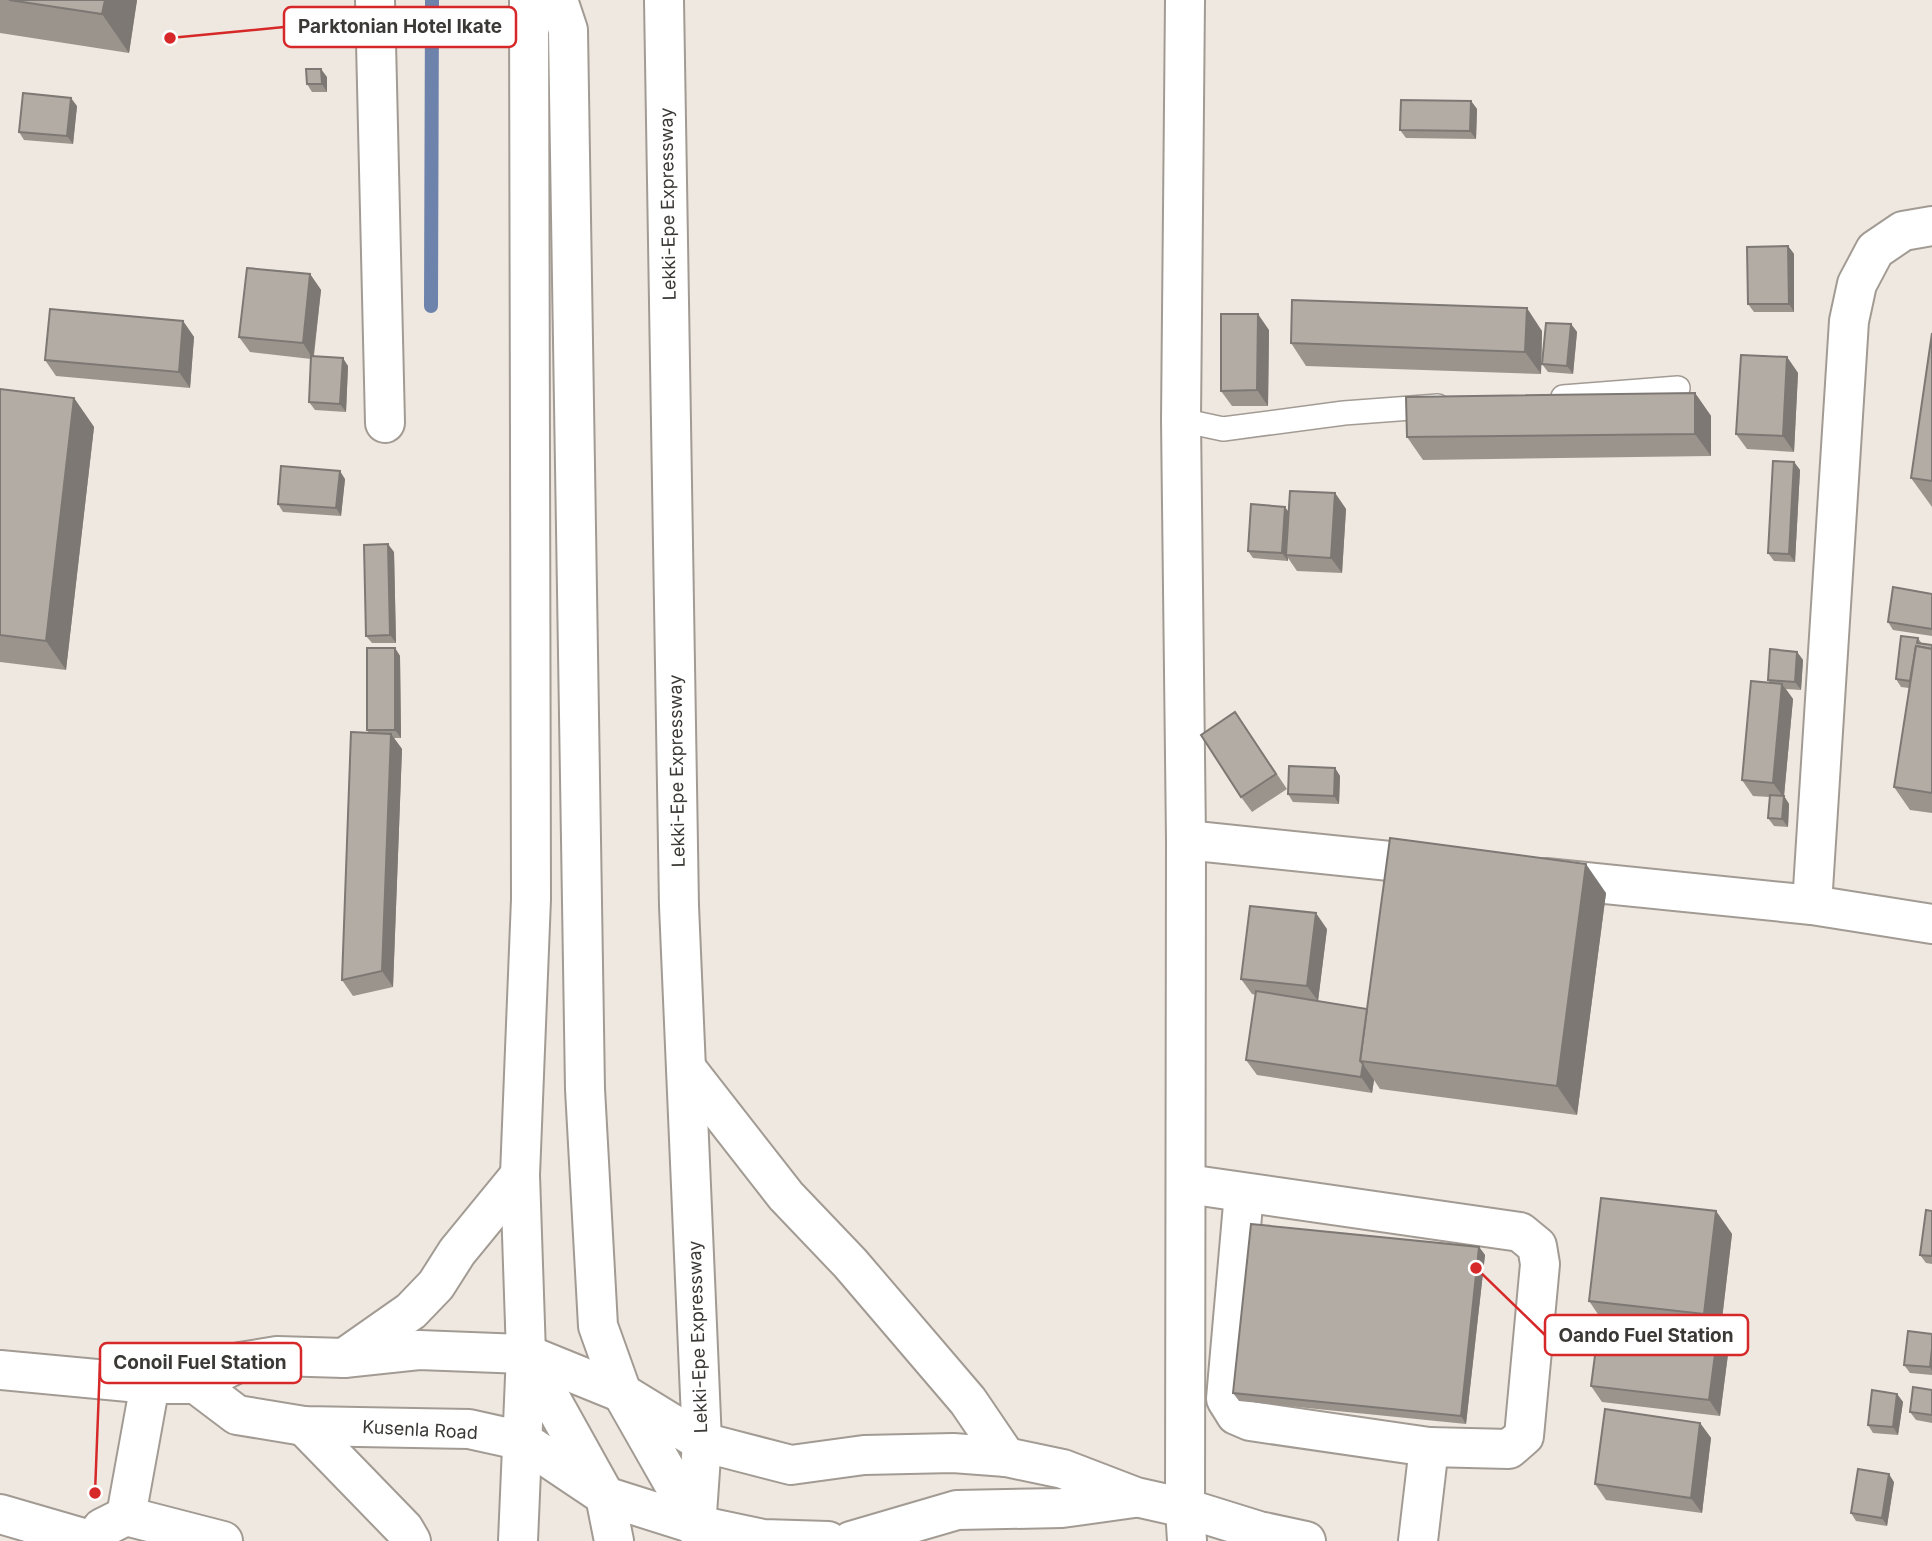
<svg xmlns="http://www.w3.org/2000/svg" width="1932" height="1541" viewBox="0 0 1932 1541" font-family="Inter,sans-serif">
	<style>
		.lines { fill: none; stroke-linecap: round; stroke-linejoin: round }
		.stream { stroke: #6e83ab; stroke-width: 14 }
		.lane-casing { stroke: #a29b93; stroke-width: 26 }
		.street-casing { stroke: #a29b93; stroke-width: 42 }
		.secondary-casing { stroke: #a29b93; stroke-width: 42 }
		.highway-casing { stroke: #a29b93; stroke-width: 42 }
		.lane { stroke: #fff; stroke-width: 23 }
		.street { stroke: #fff; stroke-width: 38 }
		.secondary { stroke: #fff; stroke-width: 38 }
		.highway { stroke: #fff; stroke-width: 38 }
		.wall { fill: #9a948d }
		.shaded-wall { fill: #7d7873 }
		.building { fill: #b3aca4; stroke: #7d7873; stroke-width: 2 }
		.labels { text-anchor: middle; stroke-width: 6; stroke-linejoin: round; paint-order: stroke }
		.street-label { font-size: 18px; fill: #3b3935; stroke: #fff }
		.leader { fill: none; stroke: #d62828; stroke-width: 2.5 }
		.callout-dot { fill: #d62828; stroke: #fff; stroke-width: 2.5 }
		.callout { fill: #fff; stroke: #d62828; stroke-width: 2.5 }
		.callout-label { font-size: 19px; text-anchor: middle; font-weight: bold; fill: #3b3935 }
	</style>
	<rect width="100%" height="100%" fill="#efe8e0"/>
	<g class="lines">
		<path class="stream" d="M 431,306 L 432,0"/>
		<g class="lane-casing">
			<g id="lane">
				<path d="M 1563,397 L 1678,388"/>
				<path d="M 1181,420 L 1223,429 L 1344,413 L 1438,406"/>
			</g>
		</g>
		<g class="street-casing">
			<g id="street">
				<path d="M 375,0 L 385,423"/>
				<path d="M 1185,0 L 1181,420 L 1186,840 L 1185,1508 L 1187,1541"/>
				<path d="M 1186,840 L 1438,866"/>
				<path d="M 1546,878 L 1812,905 L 1932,924"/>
				<path d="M 1812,905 L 1849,321 L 1857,284 L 1875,250 L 1903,231 L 1932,226"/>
				<path d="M 1187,1184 L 1520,1232 L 1537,1246 L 1540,1264 L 1524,1436 L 1509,1449 L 1429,1447 L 1418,1541"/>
				<path d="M 1244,1193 L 1226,1399 L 1236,1415 L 1250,1421 L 1429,1447"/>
				<path d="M 0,1514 L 93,1541"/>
				<path d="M 126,1516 L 150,1384"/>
				<path d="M 93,1541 L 102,1528 L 126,1516 L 223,1541"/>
			</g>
		</g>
		<g class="secondary-casing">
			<g id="secondary">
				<path d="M 0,1370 L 150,1384 L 196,1384 L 240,1362 L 277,1356 L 344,1358 L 419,1350 L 526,1354 L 622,1393 L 702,1442 L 791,1465 L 864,1455 L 953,1453 L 1006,1457 L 1063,1469 L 1136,1497 L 1185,1508 L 1259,1531 L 1306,1541"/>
				<path d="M 196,1384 L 237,1415 L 304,1426 L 469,1429 L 523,1441 L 605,1496 L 697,1525 L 763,1539 L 828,1541"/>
				<path d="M 851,1541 L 957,1510 L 1062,1508 L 1134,1498"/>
			</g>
		</g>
		<g class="highway-casing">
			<g id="highway">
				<path d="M 558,0 L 568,30 L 585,1089 L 598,1326 L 622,1393 L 697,1525"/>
				<path d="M 664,0 L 679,906 L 702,1442 L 696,1528"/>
				<path d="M 686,1068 L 786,1196 L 850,1263 L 968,1401 L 1006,1457"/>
				<path d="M 526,1354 L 605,1496 L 614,1541"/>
				<path d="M 344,1358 L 411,1311 L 436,1285 L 457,1252 L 520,1175"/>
				<path d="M 304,1426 L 404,1529 L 411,1541"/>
				<path d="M 518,1541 L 526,1354 L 520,1175 L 531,899 L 529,0"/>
			</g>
		</g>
		<use href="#lane" class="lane"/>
		<use href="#street" class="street"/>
		<use href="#secondary" class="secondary"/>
		<use href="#highway" class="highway"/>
	</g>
	<g class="wall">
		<path d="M 0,0 L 137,0 L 129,53 L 0,33 Z"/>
		<path d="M 327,77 L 327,92 L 312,92 L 307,84 Z"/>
		<path d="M 1471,101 L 1477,109 L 1476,139 L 1406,138 L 1400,130 Z"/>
		<path d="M 77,106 L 73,144 L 24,140 L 19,132 Z"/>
		<path d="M 1788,246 L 1794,254 L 1794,312 L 1754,312 L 1748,304 Z"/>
		<path d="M 310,274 L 321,290 L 314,356 L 348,366 L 346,412 L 315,410 L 309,402 L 311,359 L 250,352 L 239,337 Z"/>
		<path d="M 183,321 L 194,337 L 190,388 L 56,376 L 45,360 Z"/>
		<path d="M 1571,324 L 1577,332 L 1573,374 L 1548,372 L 1542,364 Z"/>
		<path d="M 1269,330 L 1268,406 L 1232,406 L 1221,391 Z"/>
		<path d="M 1542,331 L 1541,374 L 1306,366 L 1291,343 Z"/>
		<path d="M 1932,333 L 1932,507 L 1911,478 Z"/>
		<path d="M 1787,357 L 1798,373 L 1794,452 L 1747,449 L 1736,434 Z"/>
		<path d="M 0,389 L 74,398 L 94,427 L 66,670 L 0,662 Z"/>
		<path d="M 1695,393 L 1711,416 L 1711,456 L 1423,460 L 1407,437 Z"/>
		<path d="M 1794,462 L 1800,470 L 1795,562 L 1774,561 L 1768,553 Z"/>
		<path d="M 345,479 L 341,516 L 283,512 L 278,504 Z"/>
		<path d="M 1335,493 L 1346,509 L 1342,573 L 1297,571 L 1288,558 L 1288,561 L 1253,558 L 1248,551 L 1289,511 Z"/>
		<path d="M 394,552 L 396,643 L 372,643 L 366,636 Z"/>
		<path d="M 1932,594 L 1932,636 L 1893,630 L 1888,622 Z"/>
		<path d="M 1918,638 L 1922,644 L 1932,645 L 1932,813 L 1910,810 L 1894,787 L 1909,688 L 1901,687 L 1896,679 Z"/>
		<path d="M 395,648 L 400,656 L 401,738 L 394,738 L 402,749 L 393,987 L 353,996 L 342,980 L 369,733 L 367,730 Z"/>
		<path d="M 1797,652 L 1803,660 L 1801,690 L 1786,689 L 1793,699 L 1784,796 L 1789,804 L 1788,827 L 1774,826 L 1768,818 L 1770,797 L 1753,796 L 1742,780 L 1770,683 L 1768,680 Z"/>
		<path d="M 1235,712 L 1287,789 L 1252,812 L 1241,797 Z"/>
		<path d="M 1335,768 L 1340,776 L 1339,804 L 1293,802 L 1288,794 Z"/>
		<path d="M 1606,893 L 1577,1115 L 1380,1089 L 1374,1080 L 1372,1093 L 1257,1075 L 1246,1060 L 1256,995 L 1252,994 L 1241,979 L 1327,929 L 1318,1001 L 1367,1009 Z"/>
		<path d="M 1716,1211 L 1732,1234 L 1720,1336 L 1604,1323 L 1589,1301 Z"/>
		<path d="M 1932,1211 L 1932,1264 L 1926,1263 L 1920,1255 Z"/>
		<path d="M 1479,1247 L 1485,1255 L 1466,1424 L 1239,1401 L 1233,1393 Z"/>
		<path d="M 1932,1334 L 1932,1375 L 1910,1373 L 1904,1365 Z"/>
		<path d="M 1728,1354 L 1720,1416 L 1602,1402 L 1591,1386 Z"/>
		<path d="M 1932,1390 L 1932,1423 L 1916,1420 L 1910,1412 Z"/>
		<path d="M 1897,1394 L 1903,1402 L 1898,1435 L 1873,1433 L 1868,1425 Z"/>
		<path d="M 1700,1423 L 1711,1438 L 1702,1513 L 1606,1500 L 1595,1484 Z"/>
		<path d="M 1894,1482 L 1887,1526 L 1856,1521 L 1851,1513 Z"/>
	</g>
	<g class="shaded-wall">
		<path d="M 105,0 L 137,0 L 129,53 L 102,14 Z"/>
		<path d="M 321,69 L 327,77 L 327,92 L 322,84 Z"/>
		<path d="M 71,98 L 77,106 L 73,144 L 67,136 Z"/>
		<path d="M 1471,101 L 1477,109 L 1476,139 L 1470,131 Z"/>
		<path d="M 1788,246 L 1794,254 L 1794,312 L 1789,304 Z"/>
		<path d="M 310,274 L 321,290 L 313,359 L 303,343 Z"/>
		<path d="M 1527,308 L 1542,331 L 1541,374 L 1525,352 Z"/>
		<path d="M 1258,314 L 1269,330 L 1268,406 L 1257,390 Z"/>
		<path d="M 183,321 L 194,337 L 190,388 L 179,372 Z"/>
		<path d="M 1571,324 L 1577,332 L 1573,374 L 1567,366 Z"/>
		<path d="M 1787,357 L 1798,373 L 1794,452 L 1783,436 Z"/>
		<path d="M 343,358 L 348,366 L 346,412 L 340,404 Z"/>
		<path d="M 1695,393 L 1711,416 L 1711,456 L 1695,434 Z"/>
		<path d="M 74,398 L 94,427 L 66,670 L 46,641 Z"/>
		<path d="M 1794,462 L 1800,470 L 1795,562 L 1789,554 Z"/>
		<path d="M 340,471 L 345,479 L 341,516 L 336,508 Z"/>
		<path d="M 1335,493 L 1346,509 L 1342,573 L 1331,558 Z"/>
		<path d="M 1285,507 L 1291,515 L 1286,555 L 1288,558 L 1288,561 L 1282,553 Z"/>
		<path d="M 388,544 L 394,552 L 396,643 L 390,635 Z"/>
		<path d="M 395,648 L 400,656 L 401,738 L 395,730 Z"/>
		<path d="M 1797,652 L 1803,660 L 1801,690 L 1795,682 Z"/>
		<path d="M 1782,684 L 1793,699 L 1784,796 L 1789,804 L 1788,827 L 1782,819 L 1784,798 L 1773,783 Z"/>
		<path d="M 391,734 L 402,749 L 393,987 L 382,971 Z"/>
		<path d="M 1335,768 L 1340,776 L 1339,804 L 1334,796 Z"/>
		<path d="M 1586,864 L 1606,893 L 1577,1115 L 1557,1086 Z"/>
		<path d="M 1316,913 L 1327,929 L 1318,1001 L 1307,986 Z"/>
		<path d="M 1363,1064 L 1374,1080 L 1372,1093 L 1361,1077 Z"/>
		<path d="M 1716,1211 L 1732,1234 L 1720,1336 L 1704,1314 Z"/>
		<path d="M 1479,1247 L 1485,1255 L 1466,1424 L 1461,1416 Z"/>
		<path d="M 1717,1339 L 1728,1354 L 1720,1416 L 1709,1400 Z"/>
		<path d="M 1932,1348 L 1932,1371 L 1930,1367 Z"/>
		<path d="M 1897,1394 L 1903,1402 L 1898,1435 L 1893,1427 Z"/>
		<path d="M 1700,1423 L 1711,1438 L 1702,1513 L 1691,1498 Z"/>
		<path d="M 1889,1474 L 1894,1482 L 1887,1526 L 1882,1518 Z"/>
	</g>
	<g class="building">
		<path d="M 9,0 L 105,0 L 102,14 Z"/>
		<path d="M 306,69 L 321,69 L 322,84 L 307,84 Z"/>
		<path d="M 23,93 L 71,98 L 67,136 L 19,132 Z"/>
		<path d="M 1401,100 L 1471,101 L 1470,131 L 1400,130 Z"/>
		<path d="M 1788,246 L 1789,304 L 1748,304 L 1747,247 Z"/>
		<path d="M 247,268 L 310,274 L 303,343 L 239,337 Z"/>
		<path d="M 1292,300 L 1527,308 L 1525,352 L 1291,343 Z"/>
		<path d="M 50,309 L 183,321 L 179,372 L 45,360 Z"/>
		<path d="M 1221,314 L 1258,314 L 1257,390 L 1221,391 Z"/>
		<path d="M 1546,323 L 1571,324 L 1567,366 L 1542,364 Z"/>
		<path d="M 1932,333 L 1932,481 L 1911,478 Z"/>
		<path d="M 1741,355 L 1787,357 L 1783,436 L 1736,434 Z"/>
		<path d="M 311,356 L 343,358 L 340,404 L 309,402 Z"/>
		<path d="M 0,389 L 74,398 L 46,641 L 0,635 Z"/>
		<path d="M 1695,393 L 1695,434 L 1407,437 L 1406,397 Z"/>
		<path d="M 1773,461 L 1794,462 L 1789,554 L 1768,553 Z"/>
		<path d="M 281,466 L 340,471 L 336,508 L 278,504 Z"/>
		<path d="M 1290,491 L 1335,493 L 1331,558 L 1286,555 Z"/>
		<path d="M 1251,504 L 1285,507 L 1282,553 L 1248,551 Z"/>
		<path d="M 388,544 L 390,635 L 366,636 L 364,545 Z"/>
		<path d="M 1893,587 L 1932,594 L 1932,629 L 1888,622 Z"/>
		<path d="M 1901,636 L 1918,638 L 1917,643 L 1932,645 L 1932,649 L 1916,646 L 1910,681 L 1896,679 Z"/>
		<path d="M 1916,646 L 1932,649 L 1932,793 L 1894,787 Z"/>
		<rect x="367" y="648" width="28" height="82"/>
		<path d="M 1770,649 L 1797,652 L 1795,682 L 1768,680 Z"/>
		<path d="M 1751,681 L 1782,684 L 1773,783 L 1742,780 Z"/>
		<path d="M 1235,712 L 1276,774 L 1241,797 L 1201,735 Z"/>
		<path d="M 351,732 L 391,734 L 382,971 L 342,980 Z"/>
		<path d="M 1289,766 L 1335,768 L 1334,796 L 1288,794 Z"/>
		<path d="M 1770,795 L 1784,796 L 1782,819 L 1768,818 Z"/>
		<path d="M 1390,838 L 1586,864 L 1557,1086 L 1360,1061 Z"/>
		<path d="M 1250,906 L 1316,913 L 1307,986 L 1241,979 Z"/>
		<path d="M 1256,991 L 1367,1009 L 1360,1061 L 1363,1064 L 1361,1077 L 1246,1060 Z"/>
		<path d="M 1601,1198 L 1716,1211 L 1704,1314 L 1589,1301 Z"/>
		<path d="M 1926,1210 L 1932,1211 L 1932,1256 L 1920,1255 Z"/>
		<path d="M 1251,1224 L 1479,1247 L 1461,1416 L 1233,1393 Z"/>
		<path d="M 1599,1325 L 1717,1339 L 1709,1400 L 1591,1386 Z"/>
		<path d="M 1908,1331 L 1932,1334 L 1932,1348 L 1930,1367 L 1904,1365 Z"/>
		<path d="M 1913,1387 L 1932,1390 L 1932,1415 L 1910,1412 Z"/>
		<path d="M 1872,1390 L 1897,1394 L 1893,1427 L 1868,1425 Z"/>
		<path d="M 1605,1409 L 1700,1423 L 1691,1498 L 1595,1484 Z"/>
		<path d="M 1858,1469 L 1889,1474 L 1882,1518 L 1851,1513 Z"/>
	</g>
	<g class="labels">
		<g class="street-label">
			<text transform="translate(668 204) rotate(-91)" y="6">Lekki-Epe Expressway</text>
			<text transform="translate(677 771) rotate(-91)" y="6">Lekki-Epe Expressway</text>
			<text transform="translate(698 1337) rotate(-92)" y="6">Lekki-Epe Expressway</text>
			<text transform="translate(420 1430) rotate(3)" y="6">Kusenla Road</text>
		</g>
	</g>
	<path class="leader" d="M170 38L284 27M1476 1268L1545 1335M95 1493L100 1363"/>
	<g class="callout-dot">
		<circle cx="170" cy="38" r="7"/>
		<circle cx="1476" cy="1268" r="7"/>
		<circle cx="95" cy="1493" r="7"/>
	</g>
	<g class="callout">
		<rect x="284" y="7" width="232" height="40" rx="7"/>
		<rect x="1545" y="1315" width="203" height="40" rx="7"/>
		<rect x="100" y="1343" width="201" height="40" rx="7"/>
	</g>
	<g class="callout-label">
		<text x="400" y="33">Parktonian Hotel Ikate</text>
		<text x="1646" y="1342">Oando Fuel Station</text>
		<text x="200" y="1369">Conoil Fuel Station</text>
	</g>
</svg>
